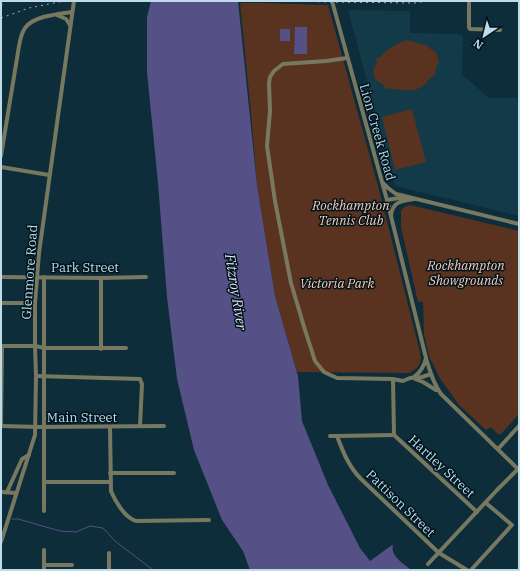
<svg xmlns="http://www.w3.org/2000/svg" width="520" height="571" viewBox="0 0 520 571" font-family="'IBM Plex Serif',serif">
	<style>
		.built { fill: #133a49 }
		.green { fill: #59331f }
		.water { fill: #555085 }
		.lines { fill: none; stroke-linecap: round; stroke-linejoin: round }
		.stream { stroke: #555085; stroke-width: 1 }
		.minor { stroke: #787861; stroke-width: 4 }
		.rail { stroke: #92b1be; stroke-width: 1; stroke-dasharray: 2 4; stroke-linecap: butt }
		.labels { text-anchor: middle; stroke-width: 3; stroke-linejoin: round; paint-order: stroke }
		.street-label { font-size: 13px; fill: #bddbe8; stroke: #00141e }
		.park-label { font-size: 13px; font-style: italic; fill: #fdcab1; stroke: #00141e }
		.water-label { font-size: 14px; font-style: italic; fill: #e0e0f1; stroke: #00141e }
	</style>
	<rect width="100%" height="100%" fill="#0c2d39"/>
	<path class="built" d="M 348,10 L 410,11 L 410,33 L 459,34 L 459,35 L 463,35 L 462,76 L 465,77 L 489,98 L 519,98 L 519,216 L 395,186 Z"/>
	<g class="green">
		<path d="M 240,3 L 260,3 L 328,5 L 378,186 L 419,348 C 422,360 422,367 409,373 L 297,372 L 275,296 L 257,185 L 251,113 Z"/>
		<path d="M 407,40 L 424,45 L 427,44 L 429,48 L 436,52 L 439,62 L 435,70 L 436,75 C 430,76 428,81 424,85 C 415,93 402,90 392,89 L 389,88 L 384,89 L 383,84 L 375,80 L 373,70 L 377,63 L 376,58 L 381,57 C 387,48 397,44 407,40 Z"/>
		<path d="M 412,109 L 426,162 L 395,170 L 382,117 Z"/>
		<path d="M 410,205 L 519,231 L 519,414 L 501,434 L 498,434 L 491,427 L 486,430 L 458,404 L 439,377 L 429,356 L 424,334 L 423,302 L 418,302 L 401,227 L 401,211 L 404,207 Z"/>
	</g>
	<g class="water">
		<path d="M 151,1 L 238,1 L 257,185 L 275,296 L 298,376 L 302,421 L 328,485 L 360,548 L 370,561 L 392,545 L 393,546 C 390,556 404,564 411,570 L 250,570 L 243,551 L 222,520 L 194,450 L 177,379 L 167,297 L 158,183 L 147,72 L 147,17 Z"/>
		<path d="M 295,27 L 307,27 L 307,54 L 294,54 Z"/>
		<rect x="280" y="29" width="10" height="12"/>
	</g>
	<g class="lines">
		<path class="stream" d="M 12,519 L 18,519 L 60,531 L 76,532 L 90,526 L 103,528 L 115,541 L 153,570"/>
		<g class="minor">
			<path d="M 332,1 L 387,200 L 426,358 C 430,371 433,383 441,394 L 519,470"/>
			<path d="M 469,1 L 469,27 L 470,29 L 500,30"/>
			<path d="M 57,15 L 66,19 L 70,25"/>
			<path d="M 347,58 L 326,61 L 283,64 L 274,71 L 270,77 L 269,83 L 270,111 L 267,146 L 275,201 L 291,283 L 305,330 L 315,361 L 324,372 L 337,378 L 393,379 L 403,381 L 410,378 L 422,377 L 431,374"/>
			<path d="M 1,156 L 19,46 C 20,40 21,34 25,28 C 33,16 58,14 72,12"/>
			<path d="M 1,167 L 49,175"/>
			<path d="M 383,183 L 388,188 L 396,194 L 519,224"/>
			<path d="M 387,200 L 399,198 L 406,199"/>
			<path d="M 391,215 C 393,201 402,201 414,199"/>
			<path d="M 1,277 L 101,278 L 146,277"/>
			<path d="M 44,277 L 44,511"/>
			<path d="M 1,303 L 35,303"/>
			<path d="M 1,346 L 35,346 L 45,348 L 126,348"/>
			<path d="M 101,349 L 101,278"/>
			<path d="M 36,376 L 140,379 L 142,384 L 140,426"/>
			<path d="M 414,377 C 421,372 424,367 426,358"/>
			<path d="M 393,379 L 394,435"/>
			<path d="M 415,379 L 423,382 L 436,390 L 437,390"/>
			<path d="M 1,426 L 40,427 L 164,426"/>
			<path d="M 1,426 L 2,346"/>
			<path d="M 110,427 L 111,491 C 115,501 125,518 136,521 L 209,520"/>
			<path d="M 394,435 L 477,512"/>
			<path d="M 330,436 L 337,436 L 394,435"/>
			<path d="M 337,436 C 343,452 349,467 361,479 L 439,553 L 467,570"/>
			<path d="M 498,449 L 519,426"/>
			<path d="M 110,473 L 174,473"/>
			<path d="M 44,482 L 110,482"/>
			<path d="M 1,492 L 16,493"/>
			<path d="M 7,492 L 22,459 L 29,455"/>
			<path d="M 1,542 L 35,435 L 36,376 L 35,346 L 35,303 L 39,253 L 74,1"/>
			<path d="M 44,550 L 44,570"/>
			<path d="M 109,553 L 109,570"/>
			<path d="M 428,564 L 497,490 L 518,469"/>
			<path d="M 44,565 L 72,565"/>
			<path d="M 471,570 L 512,525 L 486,503"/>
		</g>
		<g class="rail">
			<path d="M 294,1 L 330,2 L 418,3 L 424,1"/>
			<path d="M 1,6 L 5,1"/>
			<path d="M 1,18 L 29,8 L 64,1"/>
		</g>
	</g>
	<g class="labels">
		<g class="street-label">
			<text transform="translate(378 132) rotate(74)" y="5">Lion Creek Road</text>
			<text x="85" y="272">Park Street</text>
			<text transform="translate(29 272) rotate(-86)" y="5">Glenmore Road</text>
			<text x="82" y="422">Main Street</text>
			<text transform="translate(442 466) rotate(43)" y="5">Hartley Street</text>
			<text transform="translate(401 503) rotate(44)" y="5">Pattison Street</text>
		</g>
		<g class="park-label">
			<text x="351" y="210">Rockhampton<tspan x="351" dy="15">Tennis Club</tspan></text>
			<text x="466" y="270">Rockhampton<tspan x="466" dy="15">Showgrounds</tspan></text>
			<text x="337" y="288">Victoria Park</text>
		</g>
		<g class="water-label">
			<text transform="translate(236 292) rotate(81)" y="5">Fitzroy River</text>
		</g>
	</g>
	<rect width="520" height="571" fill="none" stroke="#bddbe8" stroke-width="4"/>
	<g transform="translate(484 36) rotate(215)" stroke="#00141e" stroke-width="3" paint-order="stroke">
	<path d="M0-3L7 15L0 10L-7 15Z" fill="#bddbe8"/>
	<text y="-6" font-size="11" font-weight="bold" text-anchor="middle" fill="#bddbe8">N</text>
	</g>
</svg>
